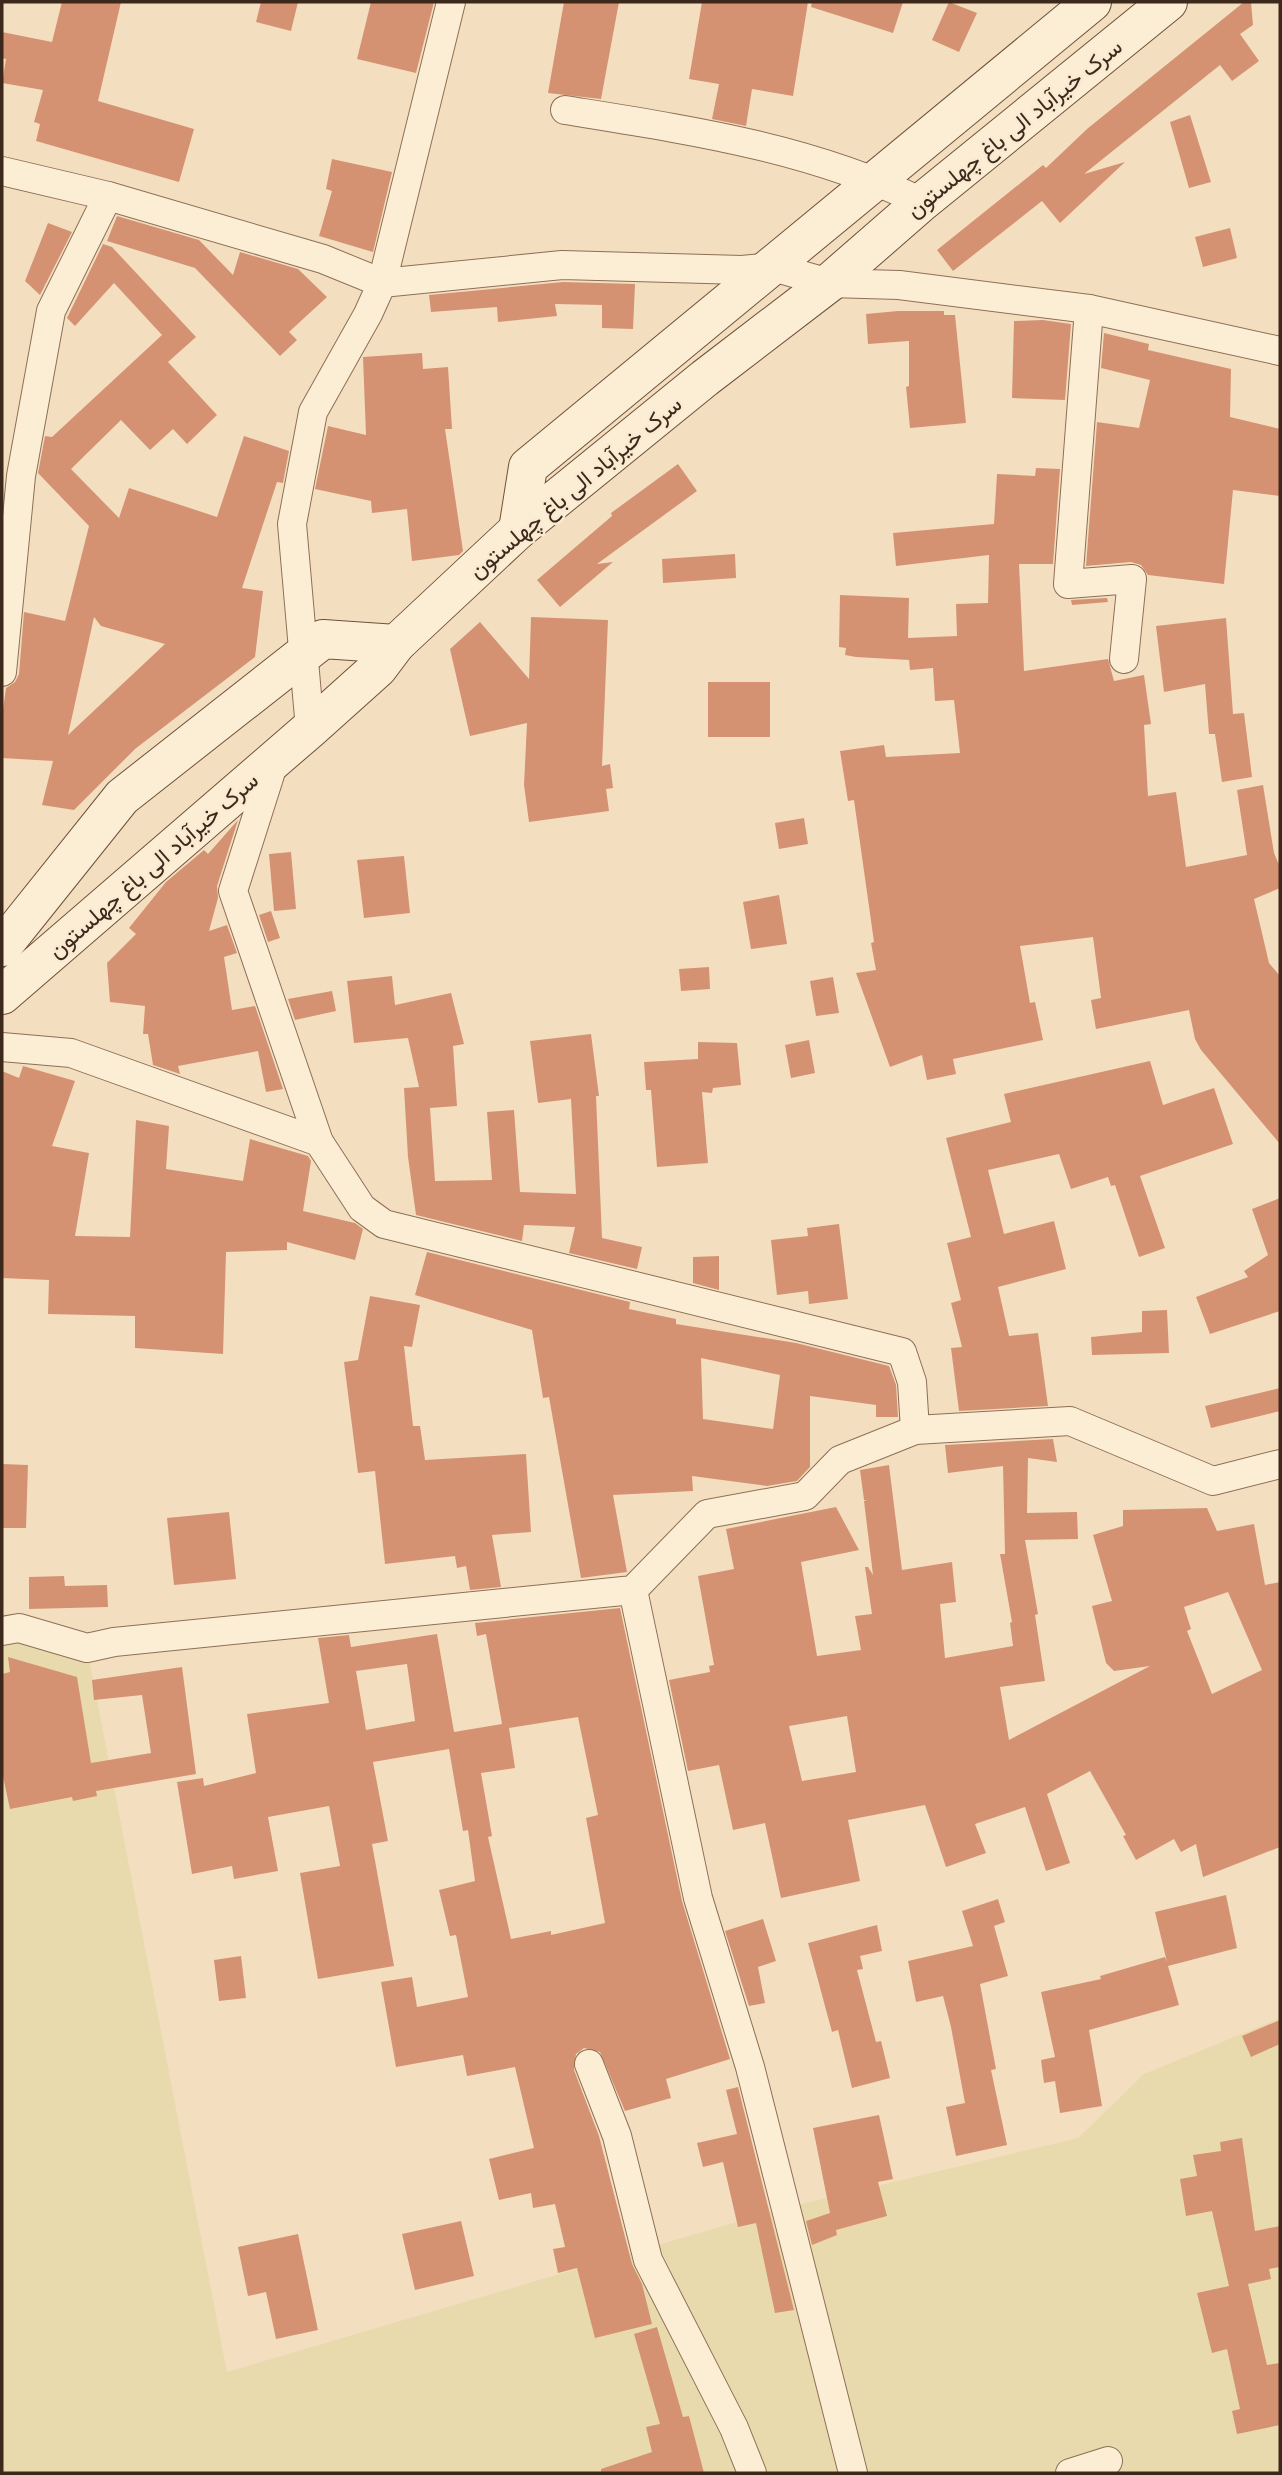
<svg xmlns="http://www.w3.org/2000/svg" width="1282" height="2475" viewBox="0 0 1282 2475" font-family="Spectral,Vazirmatn,serif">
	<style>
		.farmland { fill: #e9daad }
		.building { fill: #d59272; fill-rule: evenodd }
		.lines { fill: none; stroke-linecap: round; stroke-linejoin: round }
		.minor-casing { stroke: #8e6f56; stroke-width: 30 }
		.secondary-casing { stroke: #705039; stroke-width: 40 }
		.minor { stroke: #fcedd5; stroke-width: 28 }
		.secondary { stroke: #fcedd5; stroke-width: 38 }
		.labels { text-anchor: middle; stroke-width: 5; stroke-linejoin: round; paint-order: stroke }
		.street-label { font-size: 23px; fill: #3c291c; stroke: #f9ead1 }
	</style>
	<rect width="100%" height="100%" fill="#f3dfc0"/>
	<path class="farmland" d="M 2,1631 L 87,1648 L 227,2372 L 780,2209 L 1078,2138 L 1144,2074 L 1280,2018 L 1280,2473 L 2,2473 Z"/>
	<g class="building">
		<path d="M 62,2 L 121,2 L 98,101 L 194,129 L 179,182 L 36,141 L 40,124 L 34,122 L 43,90 L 2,83 L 6,59 L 2,58 L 2,32 L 52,42 Z"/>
		<path d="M 261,2 L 298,2 L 291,31 L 256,22 Z"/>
		<path d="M 371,2 L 434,2 L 416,73 L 357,59 Z"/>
		<path d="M 564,2 L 619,2 L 601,99 L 548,93 Z"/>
		<path d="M 702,2 L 808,2 L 793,96 L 752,89 L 746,126 L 712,119 L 719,84 L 689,79 Z"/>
		<path d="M 812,2 L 903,2 L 893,33 L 811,7 Z"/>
		<path d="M 949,2 L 977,13 L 959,52 L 932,40 Z"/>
		<path d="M 1244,2 L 1251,2 L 1253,25 L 1240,34 L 1259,61 L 1232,81 L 1220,65 L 1084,174 L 1125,162 L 1060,223 L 1042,201 L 953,271 L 937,250 L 1043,165 L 1046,168 L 1087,129 Z"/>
		<path d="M 1190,115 L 1211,182 L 1189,188 L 1170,122 Z"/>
		<path d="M 332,159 L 392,172 L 373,252 L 319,236 L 332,191 L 326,189 Z"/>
		<path d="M 117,216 L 199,240 L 233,275 L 240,252 L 298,269 L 327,297 L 289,332 L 297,340 L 280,356 L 195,268 L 107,241 Z"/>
		<path d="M 48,223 L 72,232 L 40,295 L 25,281 Z"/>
		<path d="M 1230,228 L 1237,258 L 1203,267 L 1195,237 Z"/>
		<path d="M 103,244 L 112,247 L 196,337 L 168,362 L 217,415 L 187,444 L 173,429 L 150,450 L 121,420 L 71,469 L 119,518 L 129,488 L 217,517 L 244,436 L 289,451 L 283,483 L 277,482 L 242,588 L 263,591 L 255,657 L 135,749 L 74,810 L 42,805 L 53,761 L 2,758 L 2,716 L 6,688 L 15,682 L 19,674 L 24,612 L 65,621 L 89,526 L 38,473 L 45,436 L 52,437 L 162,335 L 114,283 L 75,326 L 67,318 ZM 94,617 L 101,626 L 165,644 L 68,735 Z"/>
		<path d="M 563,282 L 635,284 L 633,329 L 602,328 L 602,305 L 555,304 L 557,316 L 498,322 L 497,307 L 431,312 L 429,295 Z"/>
		<path d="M 898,311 L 944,311 L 944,315 L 955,315 L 966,423 L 910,428 L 906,387 L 909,386 L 909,341 L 868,344 L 866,314 Z"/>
		<path d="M 1043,320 L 1071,324 L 1065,400 L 1012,398 L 1014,321 Z"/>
		<path d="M 1104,333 L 1149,344 L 1148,350 L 1231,369 L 1230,417 L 1280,429 L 1280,496 L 1233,490 L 1224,584 L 1148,575 L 1141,565 L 1131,562 L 1086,566 L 1097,422 L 1139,428 L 1150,380 L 1101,368 Z"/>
		<path d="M 422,353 L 423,369 L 448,367 L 452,429 L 445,429 L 463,551 L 459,555 L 412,561 L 407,509 L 372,513 L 371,501 L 315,489 L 328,426 L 366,435 L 363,357 Z"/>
		<path d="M 678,464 L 697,491 L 597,564 L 613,562 L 560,607 L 537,580 L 612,516 L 611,513 Z"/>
		<path d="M 1036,468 L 1060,469 L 1053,564 L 1019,564 L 1024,671 L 1108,659 L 1114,681 L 1144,675 L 1151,724 L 1144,725 L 1148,796 L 1176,792 L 1186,867 L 1247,855 L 1237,790 L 1263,785 L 1274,853 L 1280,867 L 1280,888 L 1254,899 L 1269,963 L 1280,976 L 1280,1144 L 1201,1050 L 1195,1039 L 1189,1010 L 1096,1029 L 1091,1000 L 1101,998 L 1093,937 L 1020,946 L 1030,1003 L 1035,1002 L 1043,1040 L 953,1059 L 956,1074 L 927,1080 L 922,1055 L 890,1067 L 856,973 L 876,970 L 871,943 L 874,942 L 854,800 L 848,801 L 840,751 L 884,745 L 886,757 L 960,753 L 954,700 L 935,701 L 933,668 L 910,670 L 909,660 L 856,657 L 845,655 L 846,648 L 839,647 L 840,595 L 909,598 L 908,638 L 957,636 L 956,604 L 988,603 L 989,555 L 896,566 L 893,533 L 994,524 L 997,474 L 1035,476 Z"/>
		<path d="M 735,554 L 736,578 L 663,583 L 662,559 Z"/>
		<path d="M 1107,598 L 1108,602 L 1072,605 L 1071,600 Z"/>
		<path d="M 531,617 L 608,620 L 602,766 L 610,764 L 613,788 L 606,789 L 609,811 L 529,822 L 524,785 L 527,723 L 470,736 L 450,649 L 480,622 L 529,679 Z"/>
		<path d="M 1226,618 L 1233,714 L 1244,713 L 1252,777 L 1222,782 L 1215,734 L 1209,734 L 1205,684 L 1164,692 L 1156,626 Z"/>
		<rect x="708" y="682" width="62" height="55"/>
		<path d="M 804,818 L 808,844 L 779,849 L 775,823 Z"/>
		<path d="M 238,820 L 217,886 L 218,898 L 209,931 L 227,925 L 237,953 L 224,957 L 232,1010 L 255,1006 L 283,1089 L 266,1092 L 258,1051 L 178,1066 L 180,1074 L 153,1065 L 148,1034 L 143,1034 L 145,1006 L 110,1002 L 107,963 L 136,934 L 129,928 L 166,882 L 204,850 L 208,854 Z"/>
		<path d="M 291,852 L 296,909 L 274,911 L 269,854 Z"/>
		<path d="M 404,856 L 410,913 L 364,918 L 357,860 Z"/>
		<path d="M 779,895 L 787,944 L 751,949 L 743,902 Z"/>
		<path d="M 271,911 L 280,938 L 268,942 L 259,915 Z"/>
		<path d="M 709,967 L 710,989 L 681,991 L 679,969 Z"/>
		<path d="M 392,976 L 395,1005 L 451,993 L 464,1044 L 453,1046 L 457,1106 L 430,1108 L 435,1181 L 492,1180 L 487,1112 L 514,1110 L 520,1192 L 576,1194 L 571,1099 L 538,1103 L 530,1041 L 591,1034 L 599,1096 L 596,1096 L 602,1238 L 642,1247 L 637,1269 L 569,1253 L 575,1227 L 524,1225 L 522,1241 L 416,1215 L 408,1157 L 404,1088 L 419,1087 L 408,1038 L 354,1043 L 347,981 Z"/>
		<path d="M 833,977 L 839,1013 L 816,1016 L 810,981 Z"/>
		<path d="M 332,991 L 336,1011 L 295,1020 L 288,999 Z"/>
		<path d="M 809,1040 L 815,1073 L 791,1078 L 785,1045 Z"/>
		<path d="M 698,1042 L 737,1043 L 741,1085 L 713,1088 L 712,1093 L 702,1092 L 708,1163 L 657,1167 L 651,1090 L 646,1090 L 644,1062 L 698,1059 Z"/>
		<path d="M 1150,1061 L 1163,1105 L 1214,1088 L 1233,1144 L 1140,1176 L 1165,1248 L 1139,1257 L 1115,1185 L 1111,1186 L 1108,1177 L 1071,1189 L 1059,1154 L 988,1170 L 1004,1234 L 1054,1221 L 1066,1269 L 998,1287 L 1009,1336 L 1038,1333 L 1048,1406 L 959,1411 L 951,1348 L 962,1347 L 951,1303 L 961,1300 L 947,1243 L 971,1237 L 946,1138 L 1011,1122 L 1004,1094 Z"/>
		<path d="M 23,1066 L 75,1081 L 52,1146 L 89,1153 L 75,1236 L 130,1237 L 136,1120 L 169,1126 L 166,1169 L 243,1181 L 250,1139 L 308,1156 L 311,1161 L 303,1211 L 355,1223 L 363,1229 L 355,1260 L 287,1242 L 287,1250 L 226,1252 L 223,1354 L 135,1348 L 135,1316 L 48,1314 L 49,1280 L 2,1278 L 2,1071 L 19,1078 Z"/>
		<path d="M 1280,1198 L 1280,1311 L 1210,1334 L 1196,1297 L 1248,1277 L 1244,1271 L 1268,1255 L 1252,1209 Z"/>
		<path d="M 839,1224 L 848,1299 L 809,1304 L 808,1291 L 777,1295 L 771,1240 L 808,1236 L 807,1228 Z"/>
		<path d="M 427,1252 L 630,1302 L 629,1309 L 676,1319 L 676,1324 L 796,1343 L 889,1366 L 896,1385 L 898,1417 L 876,1417 L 876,1405 L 810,1396 L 810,1467 L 797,1481 L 767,1486 L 692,1476 L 693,1491 L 613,1495 L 627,1572 L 581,1578 L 549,1397 L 543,1398 L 532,1330 L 415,1295 ZM 701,1358 L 780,1375 L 773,1429 L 703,1419 Z"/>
		<path d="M 719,1256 L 719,1290 L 693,1283 L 693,1257 Z"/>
		<path d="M 370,1296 L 420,1305 L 412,1347 L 404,1346 L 413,1426 L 420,1426 L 425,1460 L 526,1454 L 531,1532 L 492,1535 L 501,1587 L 470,1590 L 466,1566 L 457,1568 L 455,1556 L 385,1564 L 375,1471 L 358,1473 L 344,1362 L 358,1360 Z"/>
		<path d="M 1167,1310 L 1169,1353 L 1092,1355 L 1091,1337 L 1142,1332 L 1142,1311 Z"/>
		<path d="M 1280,1388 L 1280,1411 L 1211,1428 L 1205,1406 Z"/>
		<path d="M 1053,1439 L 1057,1462 L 1028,1458 L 1027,1513 L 1077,1512 L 1078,1539 L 1025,1540 L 1038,1614 L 1035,1615 L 1045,1681 L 1000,1687 L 1009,1740 L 1150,1666 L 1114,1671 L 1106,1663 L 1092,1606 L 1112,1601 L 1093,1535 L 1123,1526 L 1123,1510 L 1207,1508 L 1217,1531 L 1254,1524 L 1265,1585 L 1280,1582 L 1280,1847 L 1203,1877 L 1196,1844 L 1181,1852 L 1174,1839 L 1136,1860 L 1123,1836 L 1126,1835 L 1090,1771 L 1047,1794 L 1070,1863 L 1046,1871 L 1025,1807 L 975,1824 L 986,1853 L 946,1867 L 925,1805 L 848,1820 L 860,1881 L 781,1898 L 765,1823 L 733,1830 L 719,1765 L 688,1771 L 669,1680 L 710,1672 L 709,1666 L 714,1665 L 698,1576 L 734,1569 L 726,1529 L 836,1507 L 859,1550 L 801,1562 L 817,1656 L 861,1650 L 855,1616 L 872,1614 L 865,1567 L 868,1567 L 873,1575 L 864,1501 L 867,1500 L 864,1500 L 860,1470 L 889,1465 L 902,1570 L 952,1562 L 956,1602 L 940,1604 L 945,1658 L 1013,1646 L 1010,1623 L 1012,1622 L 1000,1554 L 1005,1554 L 1003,1466 L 948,1473 L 945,1445 ZM 1228,1592 L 1262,1670 L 1212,1694 L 1187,1631 L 1191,1629 L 1184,1607 ZM 847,1716 L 856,1772 L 802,1781 L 789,1726 Z"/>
		<path d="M 2,1464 L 28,1465 L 26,1528 L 2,1528 Z"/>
		<path d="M 229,1512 L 236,1579 L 174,1585 L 167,1518 Z"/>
		<path d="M 64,1576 L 65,1586 L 107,1585 L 108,1607 L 29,1609 L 29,1577 Z"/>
		<path d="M 620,1608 L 682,1901 L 730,2059 L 666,2079 L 671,2098 L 625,2111 L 600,2052 L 584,2048 L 576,2054 L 574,2070 L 599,2136 L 632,2264 L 642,2284 L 652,2324 L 595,2338 L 577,2268 L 558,2273 L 553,2249 L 565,2247 L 555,2204 L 533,2208 L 531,2193 L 499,2200 L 489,2159 L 534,2148 L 515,2067 L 467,2076 L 463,2055 L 396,2067 L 381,1982 L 412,1977 L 417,2007 L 468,1997 L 456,1935 L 450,1936 L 439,1890 L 475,1881 L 468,1830 L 463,1831 L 449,1749 L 373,1762 L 388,1841 L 372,1844 L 394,1966 L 318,1979 L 300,1873 L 340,1866 L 329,1806 L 268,1817 L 278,1871 L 234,1879 L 232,1866 L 192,1874 L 177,1782 L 203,1778 L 204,1786 L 256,1773 L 247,1714 L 329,1703 L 318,1638 L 349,1635 L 351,1647 L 437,1634 L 454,1732 L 502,1724 L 486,1634 L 477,1636 L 475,1623 ZM 407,1664 L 415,1721 L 366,1730 L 356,1671 ZM 578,1717 L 598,1815 L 586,1818 L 605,1923 L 551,1935 L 551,1931 L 511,1939 L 488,1837 L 492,1836 L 481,1773 L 515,1768 L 509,1728 Z"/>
		<path d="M 8,1657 L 77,1677 L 91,1763 L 151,1753 L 142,1695 L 94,1700 L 92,1680 L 182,1667 L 196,1774 L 96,1791 L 97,1796 L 73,1801 L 72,1797 L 10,1809 L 2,1772 L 2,1674 L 10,1672 Z"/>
		<path d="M 1226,1895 L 1237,1948 L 1168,1966 L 1179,2005 L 1089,2030 L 1102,2106 L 1060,2113 L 1055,2081 L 1044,2083 L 1041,2060 L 1055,2057 L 1041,1992 L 1101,1979 L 1100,1976 L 1165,1957 L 1167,1962 L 1155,1912 Z"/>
		<path d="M 998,1899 L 1005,1922 L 994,1926 L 1008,1976 L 980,1984 L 996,2069 L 991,2070 L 1007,2145 L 956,2156 L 946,2107 L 965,2103 L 951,2027 L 943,1996 L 916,2002 L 908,1961 L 973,1946 L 962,1911 Z"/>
		<path d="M 763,1919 L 776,1961 L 758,1967 L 765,2003 L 749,2006 L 725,1931 Z"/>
		<path d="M 877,1925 L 882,1951 L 860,1956 L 863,1969 L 857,1970 L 876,2042 L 881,2041 L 890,2078 L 852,2088 L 838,2030 L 832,2032 L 808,1943 Z"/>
		<path d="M 241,1956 L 246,1998 L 219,2001 L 214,1960 Z"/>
		<path d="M 1280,2020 L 1280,2044 L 1251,2057 L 1242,2036 Z"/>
		<path d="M 738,2087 L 794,2310 L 775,2313 L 756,2223 L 738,2227 L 723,2162 L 703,2167 L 697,2143 L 737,2134 L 726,2090 Z"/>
		<path d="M 879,2115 L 893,2179 L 878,2182 L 887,2216 L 836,2230 L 837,2235 L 812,2245 L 806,2221 L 830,2213 L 813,2128 Z"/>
		<path d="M 1242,2138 L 1255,2231 L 1280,2226 L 1280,2267 L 1269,2269 L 1271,2279 L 1248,2284 L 1267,2365 L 1280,2363 L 1280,2425 L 1237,2434 L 1232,2411 L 1240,2409 L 1227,2349 L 1212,2353 L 1197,2293 L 1229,2286 L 1212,2211 L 1186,2216 L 1180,2179 L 1197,2176 L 1193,2155 L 1221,2151 L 1220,2142 Z"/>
		<path d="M 461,2221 L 474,2276 L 415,2290 L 402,2234 Z"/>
		<path d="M 298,2234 L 318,2330 L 276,2339 L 266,2292 L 248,2296 L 238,2247 Z"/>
		<path d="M 657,2327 L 683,2417 L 689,2416 L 704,2473 L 601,2473 L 601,2469 L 652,2452 L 646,2427 L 660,2424 L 634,2334 Z"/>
	</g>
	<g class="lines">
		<g class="minor-casing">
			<g id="minor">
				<path d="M 565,110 C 689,130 808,147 922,202"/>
				<path d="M 2,171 L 108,196 L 323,259 L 382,283 L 562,265 L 742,270 L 773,267 L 829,283 L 899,285 L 1089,309 L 1280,351"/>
				<path d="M 1089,309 L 1068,584 L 1132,579 L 1124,659"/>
				<path d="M 2,672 L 21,476 L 51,311 L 108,196"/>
				<path d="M 310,729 L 292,524 L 313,412 L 368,314 L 382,283 L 451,2"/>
				<path d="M 274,762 L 233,891 L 319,1142 L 362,1208 L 384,1224 L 902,1352 L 912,1382 L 915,1430"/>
				<path d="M 2,1047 L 71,1053 L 319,1142"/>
				<path d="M 633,1590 L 698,1898 L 750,2067 L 853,2473"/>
				<path d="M 2,1631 L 19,1628 L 87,1648 L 114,1642 L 633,1590 L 707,1514 L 805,1496 L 840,1460 L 915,1430 L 1070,1421 L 1213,1481 L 1280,1464"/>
				<path d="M 589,2064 L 617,2136 L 648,2260 L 734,2428 L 752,2473"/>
				<path d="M 1070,2473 L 1108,2461"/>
			</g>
		</g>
		<g class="secondary-casing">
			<g id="secondary">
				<path d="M 518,530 L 528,467 L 1092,2"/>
				<path d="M 2,947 L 122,797 L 323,639 L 396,644"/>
				<path d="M 2,995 L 310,729 L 378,668 L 396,644 L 518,530 L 705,378 L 829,283 L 922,202 L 1168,2"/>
			</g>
		</g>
		<use href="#minor" class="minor"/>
		<use href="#secondary" class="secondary"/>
	</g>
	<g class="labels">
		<g class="street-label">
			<text transform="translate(1014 128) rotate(-39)" y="8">سرک خیرآباد الی باغ چهلستون</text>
			<text transform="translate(575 487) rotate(-40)" y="8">سرک خیرآباد الی باغ چهلستون</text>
			<text transform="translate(153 865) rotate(-41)" y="8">سرک خیرآباد الی باغ چهلستون</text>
		</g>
	</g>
	<rect width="1282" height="2475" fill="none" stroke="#3c291c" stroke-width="7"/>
</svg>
